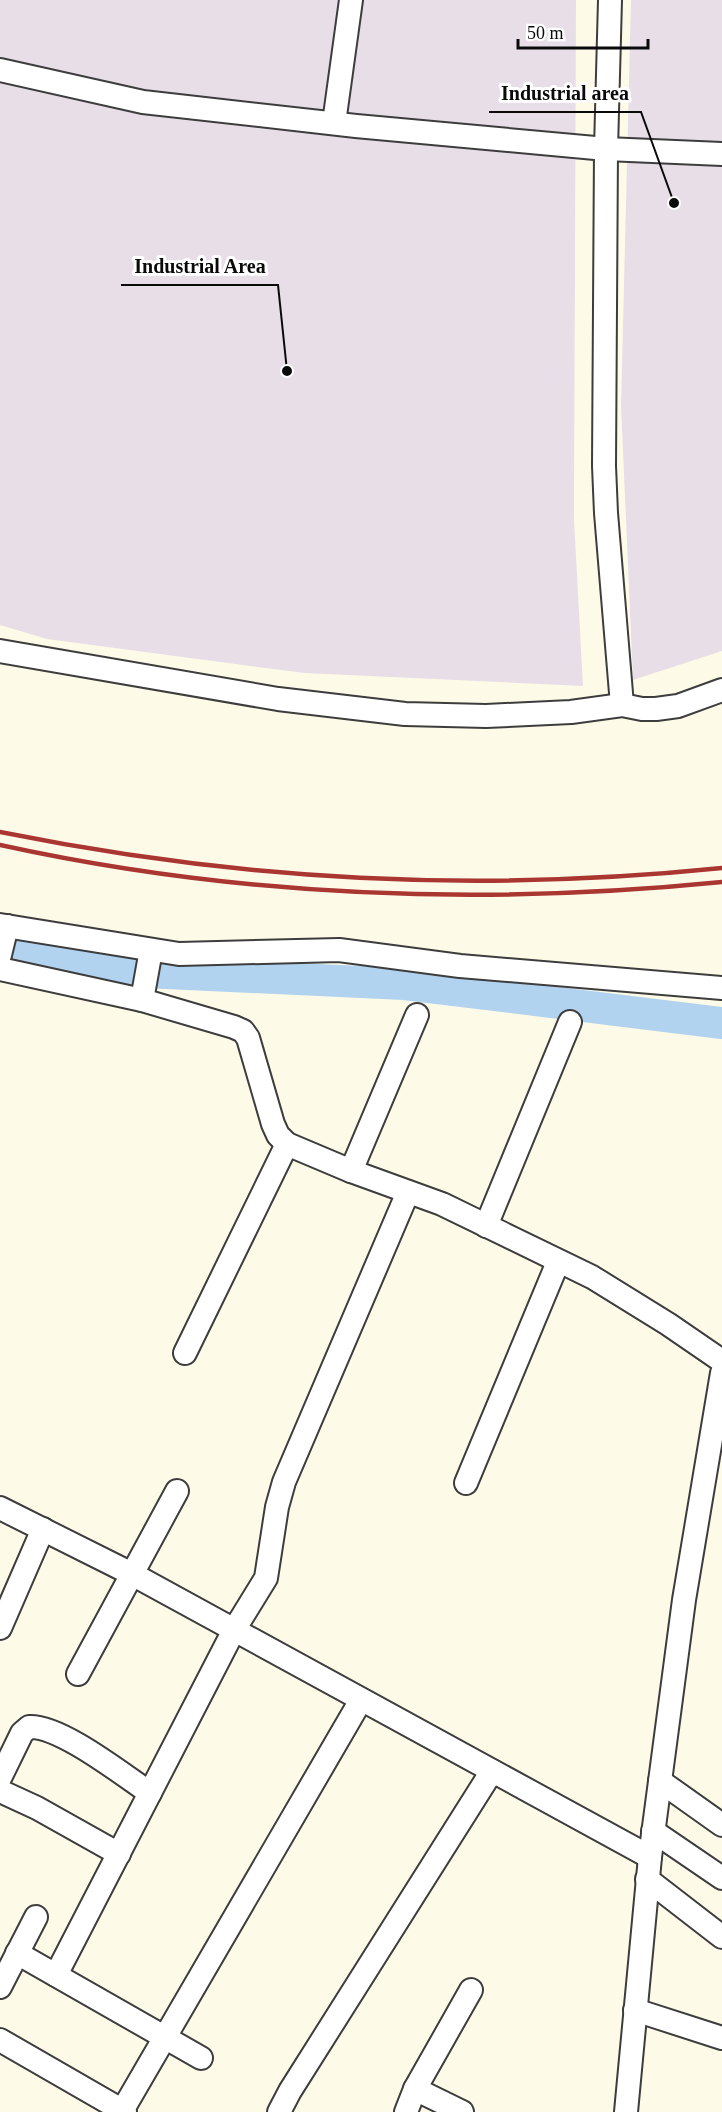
<svg xmlns="http://www.w3.org/2000/svg" width="722" height="2112" viewBox="0 0 722 2112" font-family="'Times New Roman',serif">
	<style>
		.industrial { fill: #e8dee8 }
		.lines { fill: none; stroke-linecap: round; stroke-linejoin: round }
		.river { stroke: #b2d3ef; stroke-width: 32 }
		.minor-casing { stroke: #3d3d3d; stroke-width: 26 }
		.minor { stroke: #fff; stroke-width: 22 }
		.rail { stroke: #aa3631; stroke-width: 4.5 }
		.leader { fill: none; stroke: #0a0a0a; stroke-width: 2 }
		.callout-dot { fill: #0a0a0a; stroke: #fff; stroke-width: 2 }
		.callout-label { font-size: 20px; text-anchor: middle; font-weight: bold; fill: #0a0a0a; stroke: #fff; stroke-width: 6; stroke-linejoin: round; paint-order: stroke }
	</style>
	<rect width="100%" height="100%" fill="#fdfbe8"/>
	<g class="industrial">
		<path d="M 0,0 L 576,0 L 574,519 L 583,686 L 304,673 L 47,639 L 0,625 Z"/>
		<path d="M 631,0 L 722,0 L 722,651 L 633,680 L 621,406 Z"/>
	</g>
	<g class="lines">
		<path class="river" d="M 0,949 L 102,970 L 404,984 L 722,1023"/>
		<g class="minor-casing">
			<g id="minor">
				<path d="M 610,0 L 606,149 L 604,466 L 606,513 L 622,705"/>
				<path d="M 0,70 L 143,102 L 356,126 L 606,149 L 722,154"/>
				<path d="M 334,123 L 351,0"/>
				<path d="M 0,651 L 278,699 L 405,714 L 486,716 L 571,712 L 622,705 L 642,709 L 656,709 L 678,706 L 722,690"/>
				<path d="M 0,925 L 179,954 L 339,950 L 460,966 L 722,988"/>
				<path d="M 0,955 L 7,926"/>
				<path d="M 0,969 L 142,1000 L 234,1027 L 243,1031 L 248,1038 L 273,1124 L 278,1135 L 287,1144 L 351,1171 L 442,1204 L 592,1277 L 668,1324 L 722,1361"/>
				<path d="M 142,1000 L 151,950"/>
				<path d="M 351,1171 L 417,1015"/>
				<path d="M 486,1226 L 570,1022"/>
				<path d="M 185,1353 L 287,1144"/>
				<path d="M 466,1483 L 558,1262"/>
				<path d="M 0,1508 L 132,1574 L 650,1857"/>
				<path d="M 0,1628 L 43,1529"/>
				<path d="M 78,1674 L 177,1491"/>
				<path d="M 0,1778 L 22,1733 L 29,1727 C 60,1725 123,1775 150,1793"/>
				<path d="M 660,1781 L 722,1825"/>
				<path d="M 0,1791 L 37,1808 L 119,1854"/>
				<path d="M 653,1831 L 722,1878"/>
				<path d="M 647,1879 L 722,1937"/>
				<path d="M 17,1953 L 201,2058"/>
				<path d="M 56,1975 L 234,1630 L 266,1578 L 277,1507 L 284,1482 L 408,1192"/>
				<path d="M 0,1987 L 36,1917"/>
				<path d="M 635,2010 L 722,2038"/>
				<path d="M 0,2040 L 125,2112"/>
				<path d="M 415,2089 L 462,2112"/>
				<path d="M 122,2111 L 361,1700"/>
				<path d="M 279,2112 L 290,2091 L 492,1771"/>
				<path d="M 406,2112 L 415,2089 L 471,1990"/>
				<path d="M 626,2112 L 650,1857 L 684,1600 L 722,1373"/>
			</g>
		</g>
		<use href="#minor" class="minor"/>
		<g class="rail">
			<path d="M 0,832 C 242,881 477,893 722,868"/>
			<path d="M 0,845 C 237,897 481,906 722,882"/>
		</g>
	</g>
	<path class="leader" d="M674 203L641 112H489M287 371L278 285H121"/>
	<g class="callout-dot">
		<circle cx="674" cy="203" r="6"/>
		<circle cx="287" cy="371" r="6"/>
	</g>
	<g class="callout-label">
		<text x="565" y="100">Industrial area</text>
		<text x="200" y="273">Industrial Area</text>
	</g>
	<path d="M518 39v9h130v-9" fill="none" stroke="#0a0a0a" stroke-width="3"/>
	<text x="527" y="39" font-size="18" fill="#0a0a0a" stroke="#ffffff" stroke-width="4.5" paint-order="stroke">50 m</text>
</svg>
